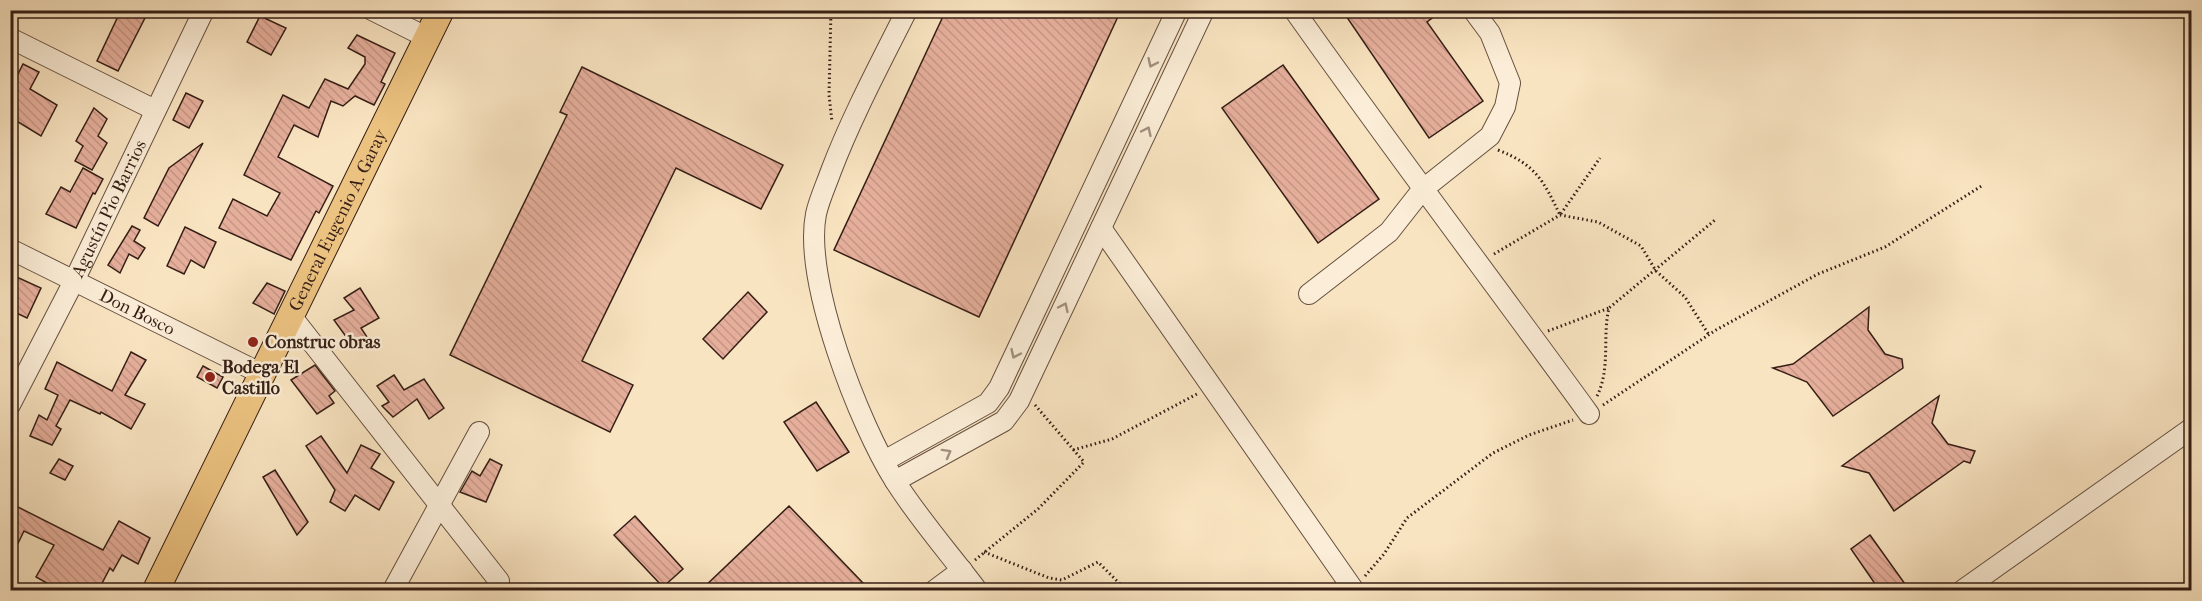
<svg xmlns="http://www.w3.org/2000/svg" width="2202" height="601" viewBox="0 0 2202 601" font-family="'IM FELL French Canon',serif">
	<style>
		.building { fill: url(#building-back-hatch); stroke: #351e15; stroke-width: 1.5 }
		.lines { fill: none; stroke-linecap: round; stroke-linejoin: round }
		.minor-casing { stroke: #665040; stroke-width: 22 }
		.major-casing { stroke: #351e15; stroke-width: 28 }
		.path { stroke: #351e15; stroke-width: 3; stroke-dasharray: 1.5 3; stroke-linecap: butt }
		.minor { stroke: #fbedd7; stroke-width: 20 }
		.major { stroke: #ecc280; stroke-width: 26 }
		.oneway { stroke: #a29080 }
		.poi-dot { fill: #8f2418; stroke: #fbedd7; stroke-width: 2 }
		.labels { text-anchor: middle; stroke-width: 5; stroke-linejoin: round; paint-order: stroke }
		.street-label { font-size: 18px; fill: #351e15; stroke: #fbedd7 }
		.poi-label { font-size: 18px; font-weight: bold; fill: #351e15; stroke: #fbedd7; text-anchor: start }
	</style>
	<defs>
		<pattern id="building-back-hatch" width="6" height="6" patternUnits="userSpaceOnUse" patternTransform="scale(1.5)"><rect width="6" height="6" fill="#e6af9c"/><path d="M-1 5l2 2M0 0l6 6M5-1l2 2" fill="none" stroke="#c69686"/></pattern>
	</defs>
	<rect width="100%" height="100%" fill="#f9e4c1"/>
	<filter id="stains"><feTurbulence type="fractalNoise" baseFrequency=".00333" numOctaves="4"/><feColorMatrix values="0 0 0 0 .2 0 0 0 0 .09 0 0 0 0 .02 0 0 0 .5 -.17"/></filter>
	<radialGradient id="worn" r=".72"><stop offset=".6" stop-color="#630" stop-opacity="0"/><stop offset="1" stop-color="#630" stop-opacity=".3"/></radialGradient>
	<g class="building">
		<path d="M 121,10 L 149,10 L 118,71 L 97,61 Z"/>
		<path d="M 946,10 L 1121,10 L 979,317 L 834,250 Z"/>
		<path d="M 1342,10 L 1443,10 L 1427,22 L 1483,101 L 1429,138 Z"/>
		<path d="M 260,16 L 286,28 L 271,55 L 247,42 Z"/>
		<path d="M 357,35 L 395,53 L 381,82 L 385,84 L 374,105 L 355,96 L 343,106 L 331,101 L 318,137 L 294,125 L 278,157 L 333,186 L 319,213 L 316,211 L 291,260 L 219,228 L 233,199 L 267,216 L 280,193 L 244,175 L 283,95 L 309,108 L 325,79 L 348,89 L 365,64 L 365,57 L 348,48 Z"/>
		<path d="M 23,64 L 39,72 L 30,89 L 57,105 L 41,136 L 10,117 L 10,90 Z"/>
		<path d="M 1283,65 L 1379,199 L 1318,243 L 1222,108 Z"/>
		<path d="M 582,67 L 783,165 L 761,209 L 676,168 L 582,361 L 633,385 L 610,432 L 450,355 L 567,115 L 560,112 Z"/>
		<path d="M 186,93 L 203,101 L 189,128 L 173,120 Z"/>
		<path d="M 94,108 L 107,119 L 98,136 L 107,143 L 92,170 L 75,161 L 83,146 L 76,141 Z"/>
		<path d="M 203,143 L 158,226 L 144,218 L 169,168 Z"/>
		<path d="M 83,168 L 103,179 L 95,194 L 93,193 L 76,228 L 46,214 L 61,187 L 70,192 Z"/>
		<path d="M 132,226 L 140,230 L 134,241 L 145,248 L 138,259 L 129,254 L 120,273 L 108,265 Z"/>
		<path d="M 185,227 L 216,242 L 204,268 L 191,260 L 184,274 L 167,266 Z"/>
		<path d="M 10,274 L 41,288 L 27,318 L 10,310 Z"/>
		<path d="M 267,283 L 285,291 L 274,314 L 253,303 Z"/>
		<path d="M 360,288 L 379,318 L 361,328 L 369,340 L 355,349 L 334,320 L 354,310 L 344,298 Z"/>
		<path d="M 748,292 L 767,312 L 723,359 L 703,339 Z"/>
		<path d="M 1869,307 L 1868,330 L 1885,354 L 1902,359 L 1903,368 L 1833,416 L 1807,382 L 1773,368 L 1793,364 Z"/>
		<path d="M 131,352 L 146,360 L 125,395 L 145,404 L 131,429 L 101,412 L 100,414 L 70,400 L 56,426 L 61,429 L 52,445 L 30,436 L 39,415 L 47,420 L 58,395 L 45,389 L 57,362 L 112,391 Z"/>
		<path d="M 315,365 L 335,391 L 329,396 L 334,403 L 317,414 L 291,380 Z"/>
		<path d="M 203,366 L 223,377 L 217,388 L 197,377 Z"/>
		<path d="M 394,375 L 404,390 L 424,379 L 444,408 L 429,419 L 417,399 L 393,417 L 382,406 L 389,402 L 377,386 Z"/>
		<path d="M 1939,396 L 1932,423 L 1948,444 L 1975,451 L 1970,463 L 1964,461 L 1894,511 L 1869,473 L 1842,466 Z"/>
		<path d="M 816,402 L 849,452 L 817,471 L 784,422 Z"/>
		<path d="M 321,436 L 347,473 L 361,445 L 380,454 L 371,468 L 394,482 L 379,510 L 355,495 L 345,511 L 330,502 L 335,490 L 306,446 Z"/>
		<path d="M 59,459 L 73,466 L 65,480 L 50,473 Z"/>
		<path d="M 490,459 L 502,465 L 486,502 L 460,492 L 472,471 L 480,476 Z"/>
		<path d="M 275,470 L 308,522 L 297,535 L 263,477 Z"/>
		<path d="M 10,503 L 103,550 L 119,521 L 150,538 L 138,564 L 122,555 L 113,571 L 110,568 L 98,591 L 61,591 L 36,577 L 54,545 L 24,531 L 10,560 Z"/>
		<path d="M 789,506 L 863,583 L 855,591 L 700,591 Z"/>
		<path d="M 635,516 L 683,569 L 663,587 L 614,535 Z"/>
		<path d="M 1870,535 L 1910,591 L 1880,591 L 1851,549 Z"/>
	</g>
	<g class="lines">
		<g class="minor-casing">
			<g id="minor">
				<path d="M 372,10 L 428,38"/>
				<path d="M 907,10 C 880,64 852,116 831,171 C 826,185 819,200 816,214 C 803,280 859,424 895,481 C 919,519 950,554 977,590"/>
				<path d="M 1294,10 C 1390,146 1491,279 1589,414"/>
				<path d="M 10,38 L 155,110"/>
				<path d="M 1101,228 L 1353,589"/>
				<path id="s1" d="M 10,249 L 264,375"/>
				<path d="M 1309,294 L 1389,232 L 1422,190 L 1490,136 L 1505,107 L 1510,83 L 1490,33 L 1473,10"/>
				<path d="M 292,317 L 499,581"/>
				<path id="s2" d="M 10,405 L 74,281 L 204,10"/>
				<path d="M 884,461 L 988,403 L 999,388 L 1177,10"/>
				<path d="M 895,481 L 1004,421 L 1019,401 L 1204,10"/>
				<path d="M 393,590 L 479,432"/>
				<path d="M 935,590 L 962,570"/>
				<path d="M 1963,590 L 2192,428"/>
			</g>
		</g>
		<g class="major-casing">
			<g id="major">
				<path id="s3" d="M 156,590 L 441,10"/>
			</g>
		</g>
		<g class="path">
			<path d="M 831,10 L 829,95 L 832,122"/>
			<path d="M 1498,150 C 1536,165 1543,180 1560,215 L 1600,158"/>
			<path d="M 1494,254 L 1560,215 L 1598,222 L 1641,246 L 1656,271 L 1685,297 L 1709,335"/>
			<path d="M 1548,331 L 1609,308"/>
			<path d="M 1597,396 C 1611,368 1602,337 1609,308 L 1715,220"/>
			<path d="M 1603,405 L 1716,330 L 1818,274 L 1885,247 L 1983,185"/>
			<path d="M 1073,450 L 1112,439 L 1197,394"/>
			<path d="M 984,552 L 1049,578 L 1062,580 L 1098,562 L 1126,590"/>
			<path d="M 975,560 L 1038,509 L 1084,462 L 1035,405"/>
			<path d="M 1365,576 L 1384,554 L 1407,518 L 1493,453 L 1529,435 L 1573,420"/>
		</g>
		<use href="#minor" class="minor"/>
		<use href="#major" class="major"/>
	</g>
	<defs><path id="oneway-chevron" d="M-2-3.5L2.5 0L-2 3.5" fill="none" stroke-width="1.6" stroke-linecap="round" stroke-linejoin="round" transform="scale(1.5)"/></defs>
	<g class="oneway">
		<use href="#oneway-chevron" transform="translate(1152 63) rotate(115)"/>
		<use href="#oneway-chevron" transform="translate(1147 131) rotate(-65)"/>
		<use href="#oneway-chevron" transform="translate(1064 307) rotate(-65)"/>
		<use href="#oneway-chevron" transform="translate(1015 354) rotate(115)"/>
		<use href="#oneway-chevron" transform="translate(947 453) rotate(-29)"/>
	</g>
	<g class="poi-dot">
		<circle cx="253" cy="342" r="6"/>
		<circle cx="210" cy="377" r="6"/>
	</g>
	<g class="labels">
		<g class="street-label">
			<text dy="6" stroke="none"><textPath href="#s2" startOffset="220">Agustín Pio Barrios</textPath></text>
			<text dy="6" stroke="none"><textPath href="#s3" startOffset="412">General Eugenio A. Garay</textPath></text>
			<text dy="6" stroke="none"><textPath href="#s1" startOffset="142">Don Bosco</textPath></text>
		</g>
		<g class="poi-label">
			<text x="265" y="348">Construc obras</text>
			<text x="222" y="373">Bodega El<tspan x="222" dy="21">Castillo</tspan></text>
		</g>
	</g>
	<rect width="2202" height="601" fill="none" stroke="#f9e4c1" stroke-width="36"/>
	<rect x="12" y="12" width="2178" height="577" fill="none" stroke="#351e15" stroke-width="3"/>
	<rect x="18" y="18" width="2166" height="565" fill="none" stroke="#351e15" stroke-width="1.5"/>
	<rect width="100%" height="100%" filter="url(#stains)"/>
	<rect width="100%" height="100%" fill="url(#worn)"/>
</svg>
